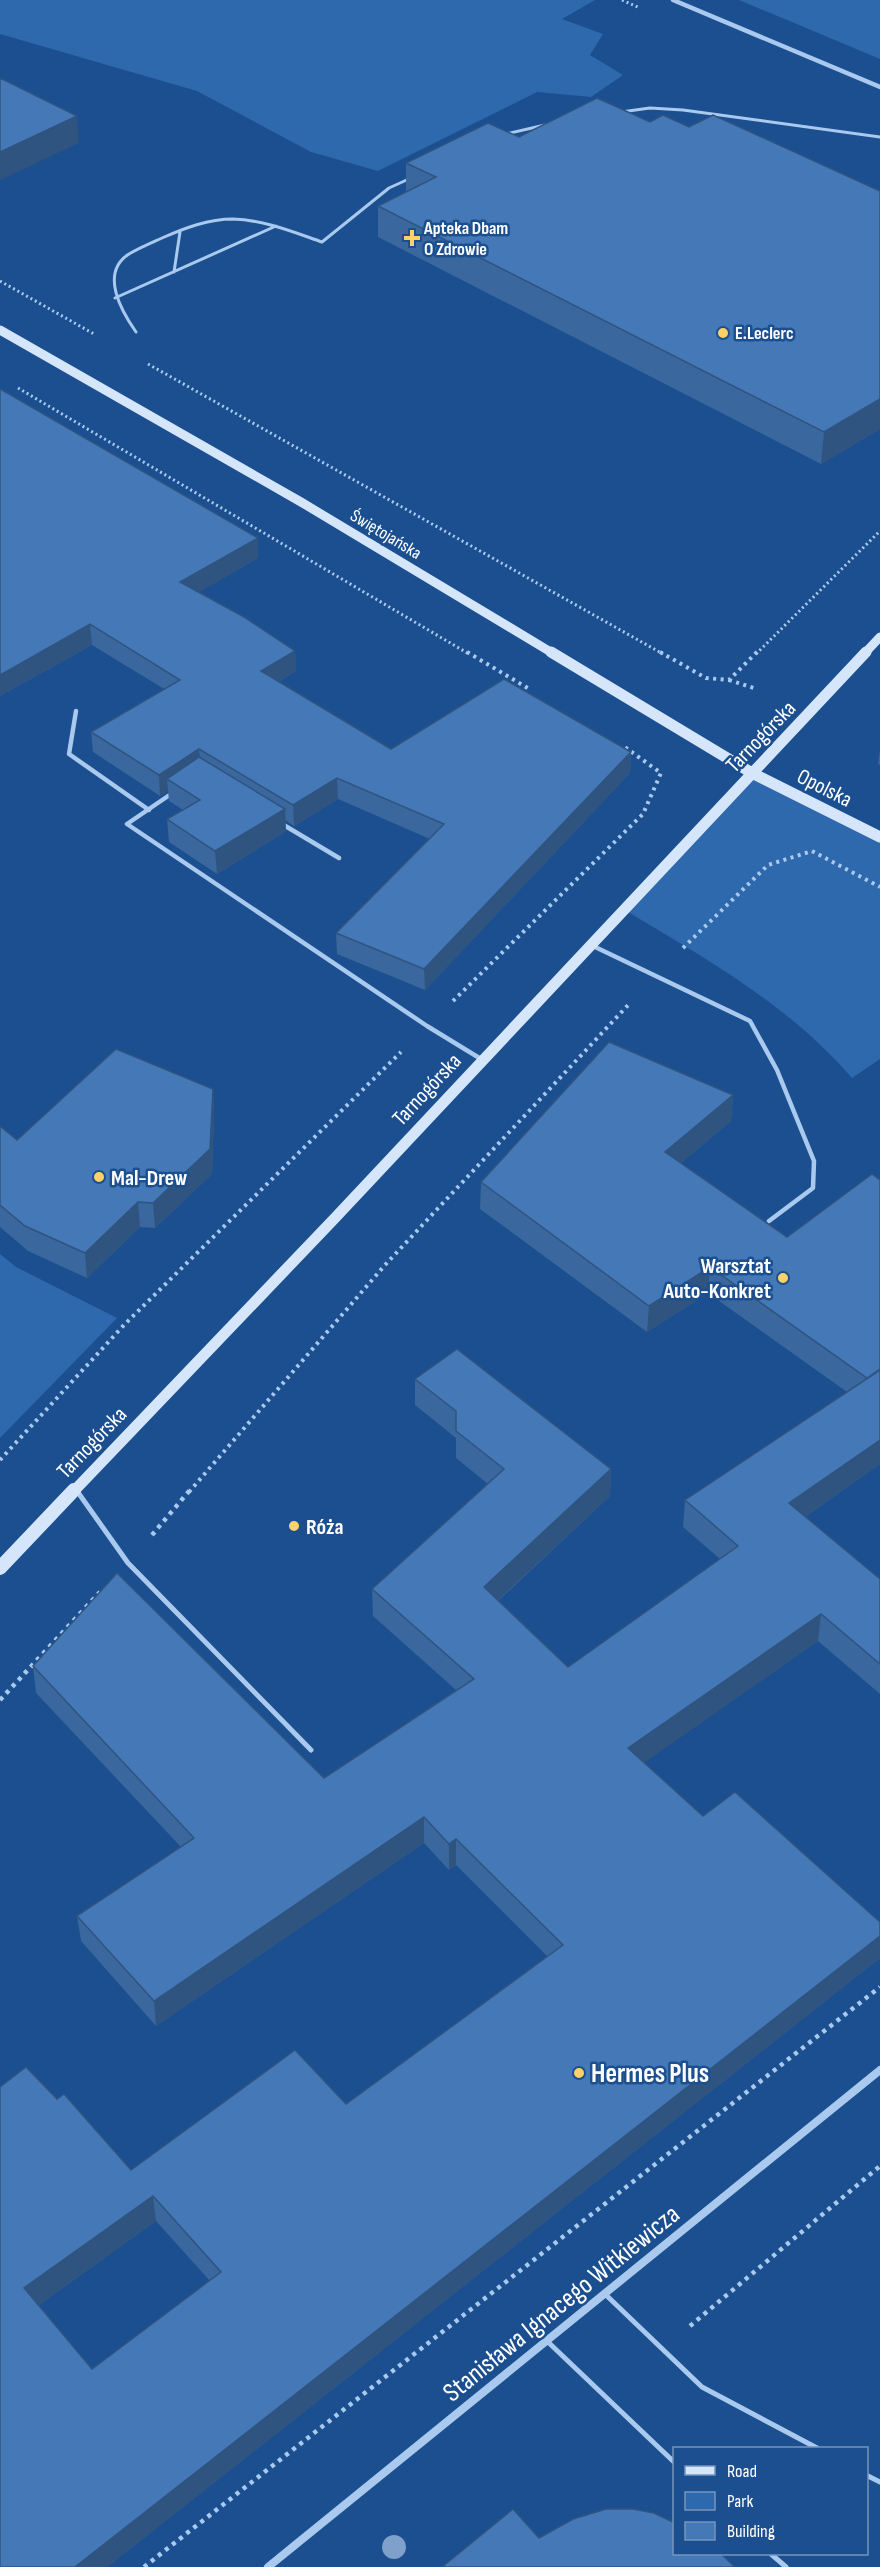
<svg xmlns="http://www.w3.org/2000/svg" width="880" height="2567" font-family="'Sofia Sans Condensed',sans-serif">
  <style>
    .green { fill: #2e69ad }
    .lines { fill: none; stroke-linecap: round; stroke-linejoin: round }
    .path-far2 { stroke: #a9c9ee; stroke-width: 3; stroke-dasharray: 2 3; stroke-linecap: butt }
    .path-far1 { stroke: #a9c9ee; stroke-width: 4; stroke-dasharray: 3 4.5; stroke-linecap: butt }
    .path { stroke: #a9c9ee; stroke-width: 4.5; stroke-dasharray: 4 5; stroke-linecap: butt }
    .lane-far2 { stroke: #a9c9ee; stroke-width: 3 }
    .lane-far1 { stroke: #a9c9ee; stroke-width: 4.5 }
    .lane { stroke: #a9c9ee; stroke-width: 5 }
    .street-far1 { stroke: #a9c9ee; stroke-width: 4.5 }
    .street { stroke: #a9c9ee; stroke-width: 8 }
    .secondary-far2 { stroke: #d6e6fa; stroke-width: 9 }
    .secondary-far1 { stroke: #d6e6fa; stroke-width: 11 }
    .secondary { stroke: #d6e6fa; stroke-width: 14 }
    .tree { fill: #7ea0ca }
    .wall { fill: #3a679d; fill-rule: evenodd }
    .shaded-wall { fill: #305480 }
    .building { fill: #4478b7; stroke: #305480; stroke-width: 1.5; fill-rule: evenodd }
    .poi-dot { fill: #ffd166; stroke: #1b4f8f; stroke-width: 2 }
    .labels { text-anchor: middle; stroke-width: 5; stroke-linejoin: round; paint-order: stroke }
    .far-poi-label { font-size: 18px; font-weight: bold; fill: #fff; stroke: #1b4f8f; text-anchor: start }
    .far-street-label { font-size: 18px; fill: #fff; stroke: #1b4f8f }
    .street-label { font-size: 22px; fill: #fff; stroke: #1b4f8f }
    .poi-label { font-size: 22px; font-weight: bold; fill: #fff; stroke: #1b4f8f; text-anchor: start }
    .near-poi-label { font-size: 27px; font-weight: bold; fill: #fff; stroke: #1b4f8f; text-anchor: start }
    .near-street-label { font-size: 27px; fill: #fff; stroke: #1b4f8f }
  </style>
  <rect width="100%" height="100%" fill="#1b4f8f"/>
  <!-- green -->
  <path class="green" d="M0 0H595L562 19 603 34 590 55 623 75 591 97 537 92 378 171 311 152 197 91 0 34Z
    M739 0H880V59Z
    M752 773 880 837V1059L852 1078C789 1005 705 958 623 909Z
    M0 1254 16 1267 117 1318 0 1438Z"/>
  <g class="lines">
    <!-- path-far2 -->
    <path class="path-far2" d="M622 0 640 8
      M0 281 94 334
      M148 364 663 654
      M18 388 469 654
      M756 654 880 531"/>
    <!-- path-far1 -->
    <path class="path-far1" d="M467 652 531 690
      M660 652 706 678 729 680 757 652
      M729 680 757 689
      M683 948 768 865 812 851 880 887
      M453 1001 643 814 661 773 622 745
      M0 1460 124 1325 401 1052
      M189 1492 385 1265 630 1003"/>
    <!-- path -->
    <path class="path" d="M152 1535 190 1490
      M0 1700 100 1592
      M690 2326 880 2166
      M144 2567 880 1987"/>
    <!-- lane-far2 -->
    <path class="lane-far2" d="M621 112 650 108 683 110 880 137
      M506 134 545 125
      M174 272 180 232
      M115 298 276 226
      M136 332C122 312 99 273 129 254 139 248 151 243 162 238 185 228 208 219 233 219 264 220 293 232 322 242L389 188 411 178"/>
    <!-- lane-far1 -->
    <path class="lane-far1" d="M76 711 69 754 149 810
      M171 794 127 824 427 1026 481 1059
      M282 824 339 858
      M593 946 750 1021 777 1070 814 1161 813 1188 769 1221"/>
    <!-- lane -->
    <path class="lane" d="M77 1491 128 1563 311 1750
      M606 2295 702 2387 817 2448
      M548 2342 674 2462
      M866 2475 880 2482
      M771 2554 786 2567"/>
    <!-- street-far1 -->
    <path class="street-far1" d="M673 0 880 87"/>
    <!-- street -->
    <path class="street" d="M268 2567 880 2070"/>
    <!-- secondary-far2 -->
    <path class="secondary-far2" d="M0 330 301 502 554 654
      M864 654 880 637"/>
    <!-- secondary-far1 -->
    <path class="secondary-far1" d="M551 652 752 773 880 837
      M73 1492 334 1219 866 652"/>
    <!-- secondary -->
    <path class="secondary" d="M0 1568 74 1490"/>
  </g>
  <!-- trees -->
  <circle class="tree" cx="394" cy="2547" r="12"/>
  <!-- wall -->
  <path class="wall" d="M650 122 689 127 880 191V429L821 464 378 237V206L406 192V163L519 137Z
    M0 389 258 538V558L199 592 295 651 296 671 278 682 391 749 631 752 630 773 425 990 337 954 336 933 430 839 338 799 294 826 285 820 286 831 217 874 169 842 167 819 183 810 169 801 168 791 160 796 93 752 91 732 164 689 92 645 0 696Z
    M880 750V765L878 764Z
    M213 1089 214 1114 212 1174 155 1228 140 1227 87 1278 28 1251 0 1227V1126L17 1140Z
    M733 1095 731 1121 681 1163 787 1237 880 1180V1464L805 1517 880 1579V1694L818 1641 644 1762 703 1816 880 1922V1958L107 2567H0V2087L131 2170 346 2104 547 1956 456 1865 449 1870 424 1843 156 2026 81 1941 77 1916 181 1847 36 1693 33 1666 324 1778 456 1690 373 1616 372 1589 488 1484 456 1458V1438L415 1405V1379L611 1469 610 1496 498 1601 568 1667 720 1559 683 1527 685 1500 847 1392 708 1293 647 1332 480 1209 481 1182ZM156 2221 210 2281 92 2369 39 2305Z"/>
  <!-- shaded-wall -->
  <path class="shaded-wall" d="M77 116 79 143 0 180V152Z
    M880 399V429L821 464 824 432Z
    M258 538V558L181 603 180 582Z
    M90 624 92 645 0 696V675Z
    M295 651 296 671 261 692V671Z
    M199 749 201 770 167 779 168 791 160 796 159 775Z
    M631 752 630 773 425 990 424 969Z
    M337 778 338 799 294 826 293 805Z
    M285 809 286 831 217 874 215 851Z
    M213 1089 214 1114 212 1174 155 1228 153 1203Z
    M733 1095 731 1121 663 1178 665 1152Z
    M138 1202 140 1227 87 1278 85 1253Z
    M710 1267 708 1293 647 1332 649 1306Z
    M880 1440V1464L786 1530 789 1503Z
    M611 1469 610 1496 483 1614 484 1587Z
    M821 1614 818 1641 627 1775 628 1748Z
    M424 1817V1843L156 2026 154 2001Z
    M456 1839V1865L449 1870V1844Z
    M880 1936V1958L107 2567H75Z
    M153 2196 156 2221 29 2312 24 2288Z"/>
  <!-- building -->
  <path class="building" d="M0 78 77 116 0 152Z
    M597 98 650 122 663 115 689 127 713 115 880 191V399L824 432 378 206 436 177 406 163 488 123 519 137Z
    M0 389 258 538 180 582 244 617 295 651 261 671 391 749 504 679 631 752 424 969 336 933 444 824 337 778 293 805 199 749 159 775 91 732 180 680 90 624 0 675Z
    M199 757 285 809 215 851 167 819 200 800 167 779Z
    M609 1042 733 1095 665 1152 787 1237 872 1174 880 1180V1369L867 1378 710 1267 649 1306 481 1182Z
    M116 1049 213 1089 210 1149 153 1203 138 1202 85 1253 25 1226 0 1205V1126L17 1140Z
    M457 1349 611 1469 484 1587 568 1667 738 1546 685 1500 880 1370V1440L789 1503 880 1579V1664L821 1614 628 1748 703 1816 735 1792 880 1922V1936L75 2567H0V2087L26 2067 57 2099 64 2094 131 2170 295 2050 346 2104 563 1945 456 1839 449 1844 424 1817 154 2001 77 1916 194 1838 33 1666 117 1573 324 1778 474 1679 372 1589 504 1469 456 1431V1411L415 1379ZM153 2196 221 2272 92 2369 24 2288Z
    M513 2509 539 2538 573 2519 606 2509H633L654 2513 675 2523V2553H720L735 2567H442Z"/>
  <!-- markers -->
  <g class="poi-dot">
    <path d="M409 229h6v6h6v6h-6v6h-6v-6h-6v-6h6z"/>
    <circle cx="723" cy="333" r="6"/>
    <circle cx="99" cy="1177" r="6"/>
    <circle cx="783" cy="1278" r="6"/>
    <circle cx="294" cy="1526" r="6"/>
    <circle cx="579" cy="2073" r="6"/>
  </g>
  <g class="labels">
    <!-- far-poi labels -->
    <g class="far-poi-label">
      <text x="424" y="234">Apteka Dbam<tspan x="424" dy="21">O Zdrowie</tspan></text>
      <text x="735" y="339">E.Leclerc</text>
    </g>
    <!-- far-street labels -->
    <g class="far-street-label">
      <text transform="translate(386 534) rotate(31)" y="6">Świętojańska</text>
    </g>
    <!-- street labels -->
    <g class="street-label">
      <text transform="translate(760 736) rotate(-46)" y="8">Tarnogórska</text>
      <text transform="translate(825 787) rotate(27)" y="8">Opolska</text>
      <text transform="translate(426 1089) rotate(-47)" y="8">Tarnogórska</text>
      <text transform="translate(91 1442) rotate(-46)" y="8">Tarnogórska</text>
    </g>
    <!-- poi labels -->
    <g class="poi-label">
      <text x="111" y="1185">Mal-Drew</text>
      <text x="771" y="1273" text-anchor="end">Warsztat<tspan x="771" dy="25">Auto-Konkret</tspan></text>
      <text x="306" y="1534">Róża</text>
    </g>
    <!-- near-poi labels -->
    <g class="near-poi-label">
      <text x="591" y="2082">Hermes Plus</text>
    </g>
    <!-- near-street labels -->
    <g class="near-street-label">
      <text transform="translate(561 2303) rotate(-39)" y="9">Stanisława Ignacego Witkiewicza</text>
    </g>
  </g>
  <!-- legend -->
  <rect x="673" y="2447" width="195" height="108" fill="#1b4f8f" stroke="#7695bc" stroke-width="1.5"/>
  <rect x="685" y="2466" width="30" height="9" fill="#d6e6fa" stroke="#7695bc" stroke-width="1.5"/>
  <text x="727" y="2477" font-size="18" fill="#ffffff">Road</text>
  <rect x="685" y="2492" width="30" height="18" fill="#2e69ad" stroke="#7695bc" stroke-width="1.5"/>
  <text x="727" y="2507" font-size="18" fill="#ffffff">Park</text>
  <rect x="685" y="2522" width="30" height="18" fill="#4478b7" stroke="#7695bc" stroke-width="1.5"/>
  <text x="727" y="2537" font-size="18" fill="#ffffff">Building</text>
</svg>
